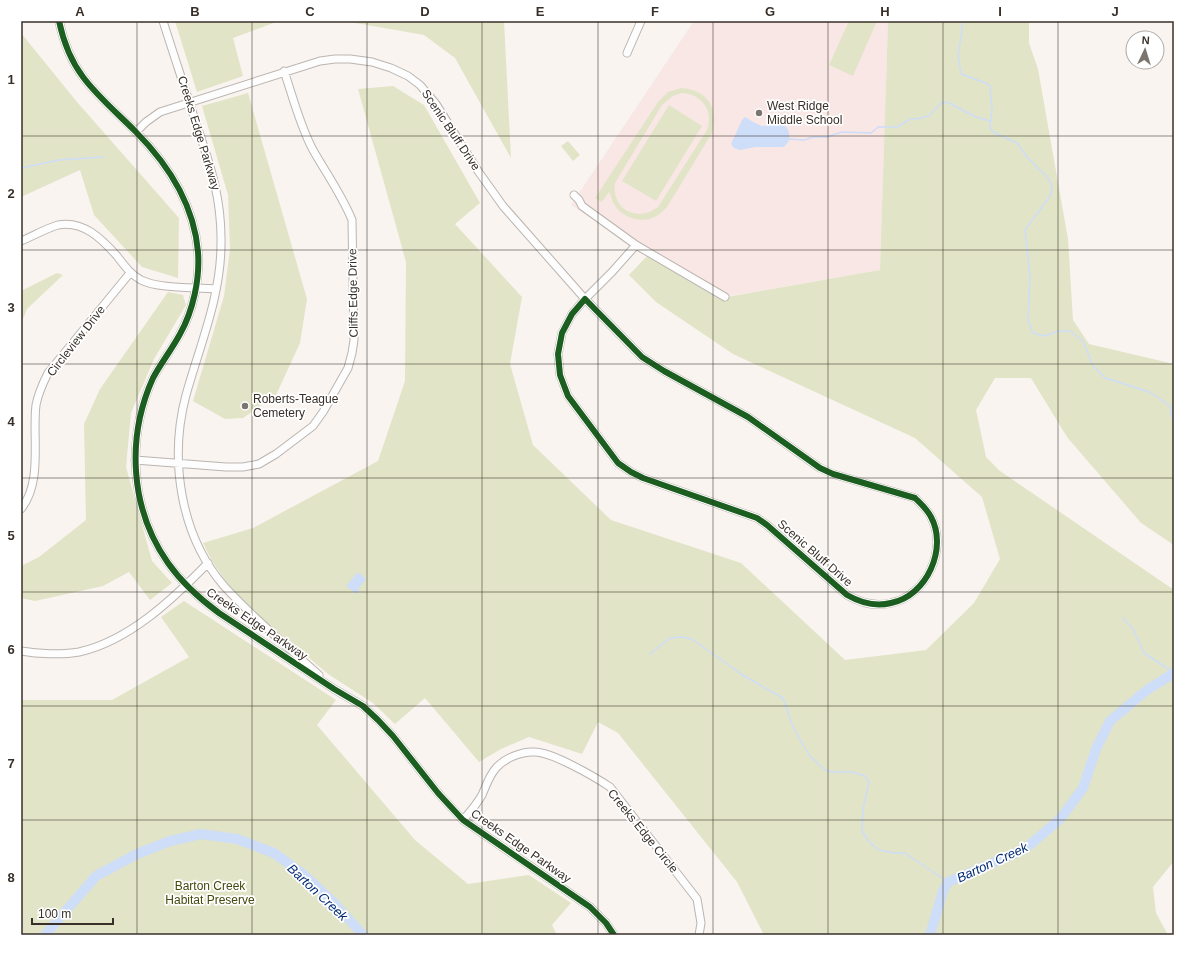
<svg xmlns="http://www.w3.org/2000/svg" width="1195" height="956" font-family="Arial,sans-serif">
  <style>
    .education { fill: #f8e7e4 }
    .green { fill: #e2e4c7; fill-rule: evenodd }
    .water { fill: #ceddf8 }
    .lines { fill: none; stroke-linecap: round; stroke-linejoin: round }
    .stream { stroke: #ceddf8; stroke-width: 1.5 }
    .river { stroke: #ceddf8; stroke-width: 10 }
    .minor-casing { stroke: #bbb5b0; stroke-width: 9 }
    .minor { stroke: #fefdfd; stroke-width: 7 }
    .cycleway-casing { stroke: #fff; stroke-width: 8 }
    .cycleway { stroke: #1b5e20; stroke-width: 6 }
    .grid { fill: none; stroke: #382f28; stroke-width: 1; stroke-opacity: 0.55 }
    .poi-dot { fill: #7c746e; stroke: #fff; stroke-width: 1.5 }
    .labels { text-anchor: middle; stroke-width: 3.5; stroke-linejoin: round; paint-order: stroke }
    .poi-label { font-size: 12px; fill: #382f28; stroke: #fff; text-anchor: start }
    .street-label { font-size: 12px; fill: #382f28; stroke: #fff }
    .park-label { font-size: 12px; fill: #44490d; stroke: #fff }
    .water-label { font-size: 13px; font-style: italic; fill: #002b74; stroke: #fff }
    .neatline { fill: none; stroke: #382f28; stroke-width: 1.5 }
    .grid-label { font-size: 13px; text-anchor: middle; font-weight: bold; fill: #382f28 }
  </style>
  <rect width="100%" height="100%" fill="#f9f4f0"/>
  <!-- education -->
  <path class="education" d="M694 21H888L880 270 725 297 637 248 571 205Z"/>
  <!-- green -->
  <path class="green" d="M175 21H279L233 38 243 76 197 92Z
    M344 21H504L511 158 455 58 424 35Z
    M849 21H877L853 76 829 65Z
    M888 21H1029V43L1038 69 1068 239 1073 320 1089 344 1174 364V545L1141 523 1067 437 1031 378H995L976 410 986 457 1000 471 1174 590V861L1153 887 1156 913 1168 935H764L737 882 618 733 598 722 582 754 529 737 501 749 479 762 425 698 395 724 373 703 328 674 294 645 293 647C266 622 236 598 216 567 211 560 207 551 203 543L253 528 378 461 405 381 406 262 358 89 393 86 424 105 480 203 455 224 522 297 510 364 533 445 611 520 741 563 845 660 926 650 974 603 1000 559 982 497 915 438 733 354 656 302 629 275 647 256 721 300 727 297 880 270Z
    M21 33 77 102 179 218 178 278 142 267 94 215 80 170 21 197Z
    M681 88C707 90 719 107 712 133L667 207C662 212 657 217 649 219 637 222 620 216 614 204 612 200 611 196 609 192L602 202 595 198 658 102 668 92ZM682 93C702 94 714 111 707 130L658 207C637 223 611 209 615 183L662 105 673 96Z
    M248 93 307 299 300 343 276 395 243 418 225 419 193 401 224 296 230 249 228 195 202 106Z
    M669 105 702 126 656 201 622 181Z
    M568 141 580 155 573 161 561 146Z
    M57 273 63 275 27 309 21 324V291Z
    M168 292 183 295 186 305 154 359 131 413 126 467 152 561 172 583 150 600 129 572 103 586 35 601 21 598V566L39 557 86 520 84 424 100 389Z
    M184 601 336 700 317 725 415 840 468 884 529 875 571 903 552 925 557 935H21V700H112L189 657 161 617Z"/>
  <!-- water -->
  <path class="water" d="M745 117C750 120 757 125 763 126 768 126 773 123 779 123 791 125 793 142 783 147H755L740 150 734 148 731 144 742 120Z
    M358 572 366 579 358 589 359 591 356 594 346 586Z"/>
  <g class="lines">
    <!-- stream -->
    <path class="stream" d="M962 21V31L958 55 961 74 986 83 990 86 992 109 990 127 993 132 1017 143 1027 157 1048 178 1052 187 1051 195 1025 230 1030 275 1028 320 1033 333 1044 336 1060 331H1070L1083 341 1093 366 1105 378 1150 392 1170 406 1174 426
      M788 139 804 140 813 137H827L842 132 871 133 878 127H897L911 119 922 118 930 115 941 103 947 102 976 117 990 121
      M21 168 59 160 103 157
      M1123 618 1133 629 1144 653 1170 670 1173 674
      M650 654 670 638 681 637 692 639 741 674 783 698 792 725 809 755 825 770 831 772H852L865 776 869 782 863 809 862 831 870 843 879 850 895 853H905L948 882"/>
    <!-- river -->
    <path class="river" d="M45 935 96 876 137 854 170 841 201 834 237 839 274 853 303 874 334 903 363 935
      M930 935 943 891 948 882 1025 849 1060 819 1083 788 1096 749 1110 721 1147 690 1174 673"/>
    <defs>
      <path id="minor" d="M59 21C63 40 71 61 83 77 98 97 117 113 135 131 168 164 194 204 198 252 200 279 193 311 180 334 172 349 161 363 153 378 126 438 130 509 168 563 182 583 200 599 219 613L334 689 363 706 378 720 393 736 438 793 463 820 590 907 606 923 614 935
        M163 21C173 53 184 85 194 117 209 162 222 196 221 244 221 296 200 345 186 395 169 459 180 535 224 586 252 617 288 647 319 675
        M627 53 641 21
        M136 132 146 122 160 112 320 61 335 59H350L372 62 391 68 408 76 420 85 436 104 478 171 503 206 585 299 612 272 636 245
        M574 195 579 200 582 206 636 245 725 297
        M21 241C31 237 47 228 58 225 83 220 102 239 117 256 124 265 130 274 141 280 159 289 195 287 216 289
        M585 299 642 357 664 371 748 417 820 468 833 474 915 498C921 504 927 509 931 517 948 548 927 596 891 603 875 607 861 603 847 595L767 525 757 518 643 478 631 472 618 463 568 396 560 375 558 354 562 333 572 314Z
        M135 460 226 467H243L259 464 276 454 313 426 323 412 348 368 352 353 354 340 352 220C342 195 326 173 313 150 300 126 293 97 284 71
        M21 509C43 482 32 437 36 405 38 394 43 383 48 373L130 273
        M21 651C38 654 62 655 79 652 129 641 173 599 208 563
        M463 820C470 812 477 804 482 795 486 786 489 776 496 768 505 758 522 751 535 752 552 752 595 777 610 787L697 899 701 923 699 935"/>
    </defs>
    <!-- minor casing -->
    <use href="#minor" class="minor-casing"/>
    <!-- minor -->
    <use href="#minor" class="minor"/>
    <defs>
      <path id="cycleway" d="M59 21C63 40 71 61 83 77 98 97 117 113 135 131 168 164 194 204 198 252 200 279 193 311 180 334 172 349 161 363 153 378 126 438 130 509 168 563 182 583 200 599 219 613L334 689 363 706 378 720 393 736 438 793 463 820 590 907 606 923 614 935
        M585 299 642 357 664 371 748 417 820 468 833 474 915 498C921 504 927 509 931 517 948 548 927 596 891 603 875 607 861 603 847 595L767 525 757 518 643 478 631 472 618 463 568 396 560 375 558 354 562 333 572 314Z"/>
    </defs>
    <!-- cycleway casing -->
    <use href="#cycleway" class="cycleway-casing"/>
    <!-- cycleway -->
    <use href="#cycleway" class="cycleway"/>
  </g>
  <!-- grid -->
  <path class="grid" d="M137 21V935M252 21V935M367 21V935M482 21V935M598 21V935M713 21V935M828 21V935M943 21V935M1058 21V935M21 136H1174M21 250H1174M21 364H1174M21 478H1174M21 592H1174M21 706H1174M21 820H1174"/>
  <!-- markers -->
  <g class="poi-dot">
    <circle cx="759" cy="113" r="4"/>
    <circle cx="245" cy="406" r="4"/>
  </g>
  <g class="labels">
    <!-- poi labels -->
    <g class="poi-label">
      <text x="767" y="110">West Ridge<tspan x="767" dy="14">Middle School</tspan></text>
      <text x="253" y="403">Roberts-Teague<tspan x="253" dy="14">Cemetery</tspan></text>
    </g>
    <!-- street labels -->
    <g class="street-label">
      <text transform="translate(451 130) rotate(56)" y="4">Scenic Bluff Drive</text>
      <text transform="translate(199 133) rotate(73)" y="4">Creeks Edge Parkway</text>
      <text transform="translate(353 293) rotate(-91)" y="4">Cliffs Edge Drive</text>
      <text transform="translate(76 341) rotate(-52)" y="4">Circleview Drive</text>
      <text transform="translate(815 553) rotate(41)" y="4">Scenic Bluff Drive</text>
      <text transform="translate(257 624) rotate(34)" y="4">Creeks Edge Parkway</text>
      <text transform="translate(643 831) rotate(51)" y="4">Creeks Edge Circle</text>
      <text transform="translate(521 846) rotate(35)" y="4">Creeks Edge Parkway</text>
    </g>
    <!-- park labels -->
    <g class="park-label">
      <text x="210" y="890">Barton Creek<tspan x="210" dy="14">Habitat Preserve</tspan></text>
    </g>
    <!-- water labels -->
    <g class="water-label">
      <text transform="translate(992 862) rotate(-25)" y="5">Barton Creek</text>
      <text transform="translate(318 892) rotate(43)" y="5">Barton Creek</text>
    </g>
  </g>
  <!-- border -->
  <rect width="1195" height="956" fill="none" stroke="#ffffff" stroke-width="44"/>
  <!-- north arrow -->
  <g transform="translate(1145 50) rotate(4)"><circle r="19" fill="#ffffff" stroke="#afaca9"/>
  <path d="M0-3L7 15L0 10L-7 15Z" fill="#7c746e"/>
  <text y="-6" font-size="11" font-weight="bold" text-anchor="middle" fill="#382f28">N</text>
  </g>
  <!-- scale -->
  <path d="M32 918v6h81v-6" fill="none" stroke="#382f28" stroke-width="2"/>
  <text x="38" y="918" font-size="12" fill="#382f28" stroke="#ffffff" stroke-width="3" paint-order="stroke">100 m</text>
  <rect x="22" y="22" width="1151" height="912" class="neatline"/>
  <g class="grid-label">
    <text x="80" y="16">A</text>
    <text x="195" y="16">B</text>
    <text x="310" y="16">C</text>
    <text x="425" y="16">D</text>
    <text x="540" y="16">E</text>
    <text x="655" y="16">F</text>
    <text x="770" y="16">G</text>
    <text x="885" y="16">H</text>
    <text x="1000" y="16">I</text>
    <text x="1115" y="16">J</text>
    <text x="11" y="84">1</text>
    <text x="11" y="198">2</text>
    <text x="11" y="312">3</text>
    <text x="11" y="426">4</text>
    <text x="11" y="540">5</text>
    <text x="11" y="654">6</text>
    <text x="11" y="768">7</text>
    <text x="11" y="882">8</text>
  </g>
</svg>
